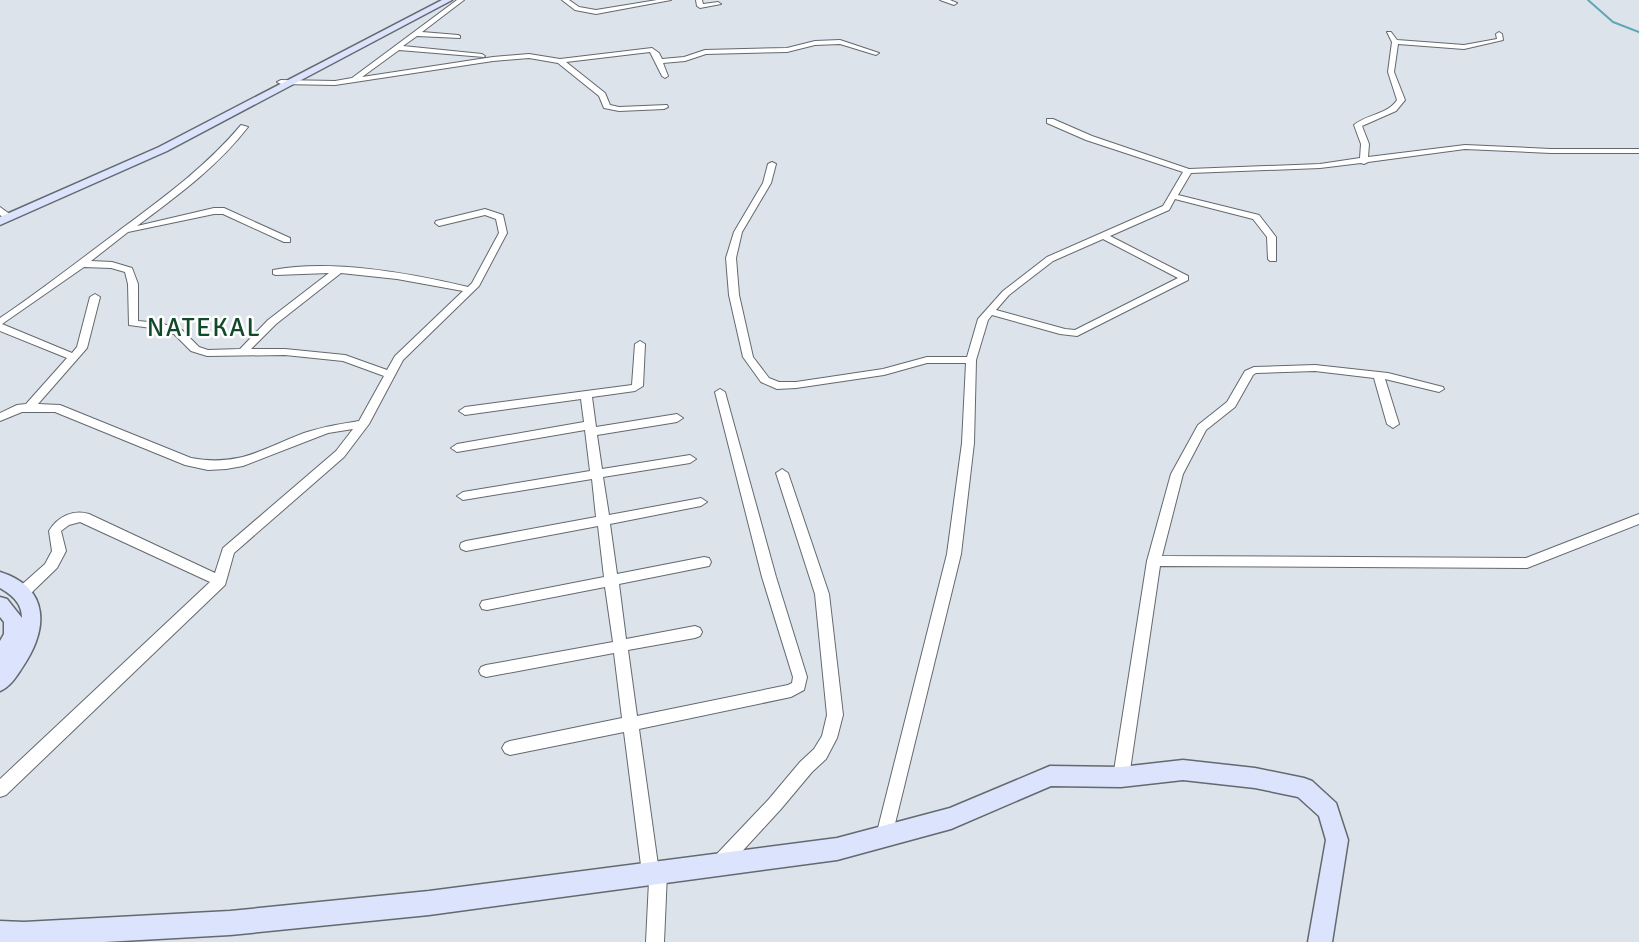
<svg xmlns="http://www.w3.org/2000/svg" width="1639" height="942" font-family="Signika,sans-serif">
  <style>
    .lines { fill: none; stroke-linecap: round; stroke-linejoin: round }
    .stream { stroke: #5da7b5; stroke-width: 2 }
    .minor-casing { stroke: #64696f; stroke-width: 2 }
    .secondary-casing { stroke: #64696f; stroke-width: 3 }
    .minor { fill: #fff; fill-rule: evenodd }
    .secondary { fill: #dbe4fc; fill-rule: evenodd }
    .labels { text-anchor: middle; stroke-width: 5; stroke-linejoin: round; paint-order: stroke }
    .quarter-label { font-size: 26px; letter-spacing: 1.5px; fill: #104a2a; stroke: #fff }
  </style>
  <rect width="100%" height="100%" fill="#dce3ea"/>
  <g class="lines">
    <!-- stream -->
    <path class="stream" d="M1588 0 1613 22 1639 32"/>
    <defs>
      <path id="minor" d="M457 0H464L422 32 458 35 460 36V38L417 36 403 46 482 54 485 56 484 57 399 50 362 77 493 57 529 54 560 59 652 48 659 53 662 59 684 57 705 50 787 48 815 41 840 40 879 53 876 55 840 44 815 45 787 52 706 54 685 61 663 63 668 76 665 78 662 76 650 52 566 62 605 93 610 105 619 107 667 105 668 107 664 109 619 111 604 108 599 96 558 63 529 58 493 61 335 85 281 84 277 82 281 80 335 81 352 78Z
        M562 0H569L579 7 596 10 657 0H671L596 14 575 10Z
        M696 0H702L703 4 718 2 721 4 700 8 697 6Z
        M940 0H950L957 3 954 5Z
        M1387 32H1391L1397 40 1464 45 1497 39 1496 34 1499 32 1502 34 1503 40 1464 49 1398 44 1394 72 1405 100 1396 111 1362 126 1369 144 1368 157 1465 145 1551 149H1639V153H1551L1465 149 1368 162 1364 164 1361 163 1320 168 1191 173 1178 195 1259 215 1276 237V261H1270L1268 259 1267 237 1253 219 1175 199 1169 210 1110 236 1188 276V280L1077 336 1060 334 992 315 988 320 976 360 974 443 961 554 892 836 890 842 884 844 878 842 876 836 947 554 962 443 966 363H927L884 375 796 388 777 389 761 382 743 357 729 295 726 258 734 232 763 183 768 164 772 162 776 164 771 183 742 232 736 258 739 295 753 357 769 378 779 382H796L883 369 927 357H967L978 319 1003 291 1047 257 1163 206 1183 172 1086 140 1047 123V119H1053L1092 136 1189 169 1320 164 1360 158 1361 144 1354 125C1367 114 1387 115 1397 100L1388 72 1392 42ZM1103 239 1178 278 1075 330 1065 329 996 310 1009 295 1053 261Z
        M241 125 248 127C217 167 177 196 137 226L214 208H224L290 238V242H284L223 214H214L128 232 91 261 112 262 132 268 138 284V321L160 323 182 330 199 347 208 350 240 349 268 320 329 273 276 275 273 274V270C330 259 411 273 468 287L472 283 499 233 496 219 485 215 439 226 435 223 436 221 485 209 503 215 507 233 479 286 403 360 369 424 344 457 234 553 225 585 6 795 0 797V779L210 582 80 522 69 525 61 531 66 551 57 568 28 596 23 597 18 596 16 592 18 588 45 564 52 551 49 531C57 517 73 509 89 514L215 573 223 548 336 451 353 429 328 433 243 466 226 469 208 470 185 465 55 412H22L0 421V413L17 405 26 404 67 358 0 331V318C40 291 77 262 116 233 160 200 205 168 241 125ZM84 267 111 268 125 272 128 284 129 325 159 329 174 334 191 351 207 356 285 355 343 361 384 376 359 421C340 424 322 427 304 433 262 449 239 467 191 458L60 405 38 404 87 348 100 297 95 294 90 297 77 347 72 353 2 324ZM341 273 397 279 463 291 395 356 387 370 345 355 285 349H251L276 324Z
        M0 207 11 215V219H5L0 215Z
        M640 341 645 344 643 386 635 391 592 397 596 427 677 414 683 418 677 422 597 435 602 469 690 455 696 459 690 463 603 477 609 515 701 498 707 502 701 506 610 524 617 574 704 557 709 558 711 562 709 566 619 584 626 639 695 626 700 628 702 632 700 636 695 638 628 650 637 716 788 685 792 683 793 677 762 577 715 392 720 389 725 392 776 577 807 677 804 690 791 697 639 729 658 865 664 867 667 873 664 942H646L649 881 645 879 642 873 624 732 510 755 505 753 502 748 505 743 510 741 622 718 614 653 486 677 481 675 479 671 481 667 486 665 613 642 605 587 487 610 482 609 480 605 482 601 487 600 604 577 598 526 466 551 461 549 460 546 461 543 466 541 596 517 592 479 463 500 457 496 463 492 590 471 585 430 457 452 451 448 457 444 584 422 581 399 465 415 459 411 465 407 632 385 635 344Z
        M1315 365 1388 373 1443 387 1444 389 1439 392 1385 379 1399 424 1393 428 1387 424 1374 378 1315 371 1256 373 1253 375 1235 407 1206 430 1183 474 1162 556 1526 558 1639 514V524L1527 568 1160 566 1129 777 1127 782 1121 784 1115 782 1113 777 1147 561 1171 474 1198 425 1227 402 1245 371 1254 367Z
        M782 469 788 473 829 594 843 715 837 738 826 759 812 772 781 809 725 870 719 872 713 870 710 864 713 858 769 799 800 762 814 749 822 736 827 715 815 594 776 473Z"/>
      <path id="secondary" d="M442 0H452L167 151 0 225V217L159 147Z
        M0 572C51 588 48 630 22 668 16 677 10 687 0 691V641L4 634V622L0 617V597L7 599 22 618C22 603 12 595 0 588Z
        M1183 760 1255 768 1304 778 1312 781 1336 803 1348 840 1332 942H1308L1326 840 1319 816 1298 797 1255 788 1183 780 1121 787 1051 786 951 829 837 860 429 915 230 935 104 942H0V921L24 922 230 911 429 891 837 838 950 808 1050 766 1121 767Z"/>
    </defs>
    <!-- minor casing -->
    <use href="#minor" class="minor-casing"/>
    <!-- secondary casing -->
    <use href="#secondary" class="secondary-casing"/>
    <!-- minor -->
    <use href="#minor" class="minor"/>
    <!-- secondary -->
    <use href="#secondary" class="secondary"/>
  </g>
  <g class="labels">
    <!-- quarter labels -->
    <g class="quarter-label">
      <text x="204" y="336">NATEKAL</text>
    </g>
  </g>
</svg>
